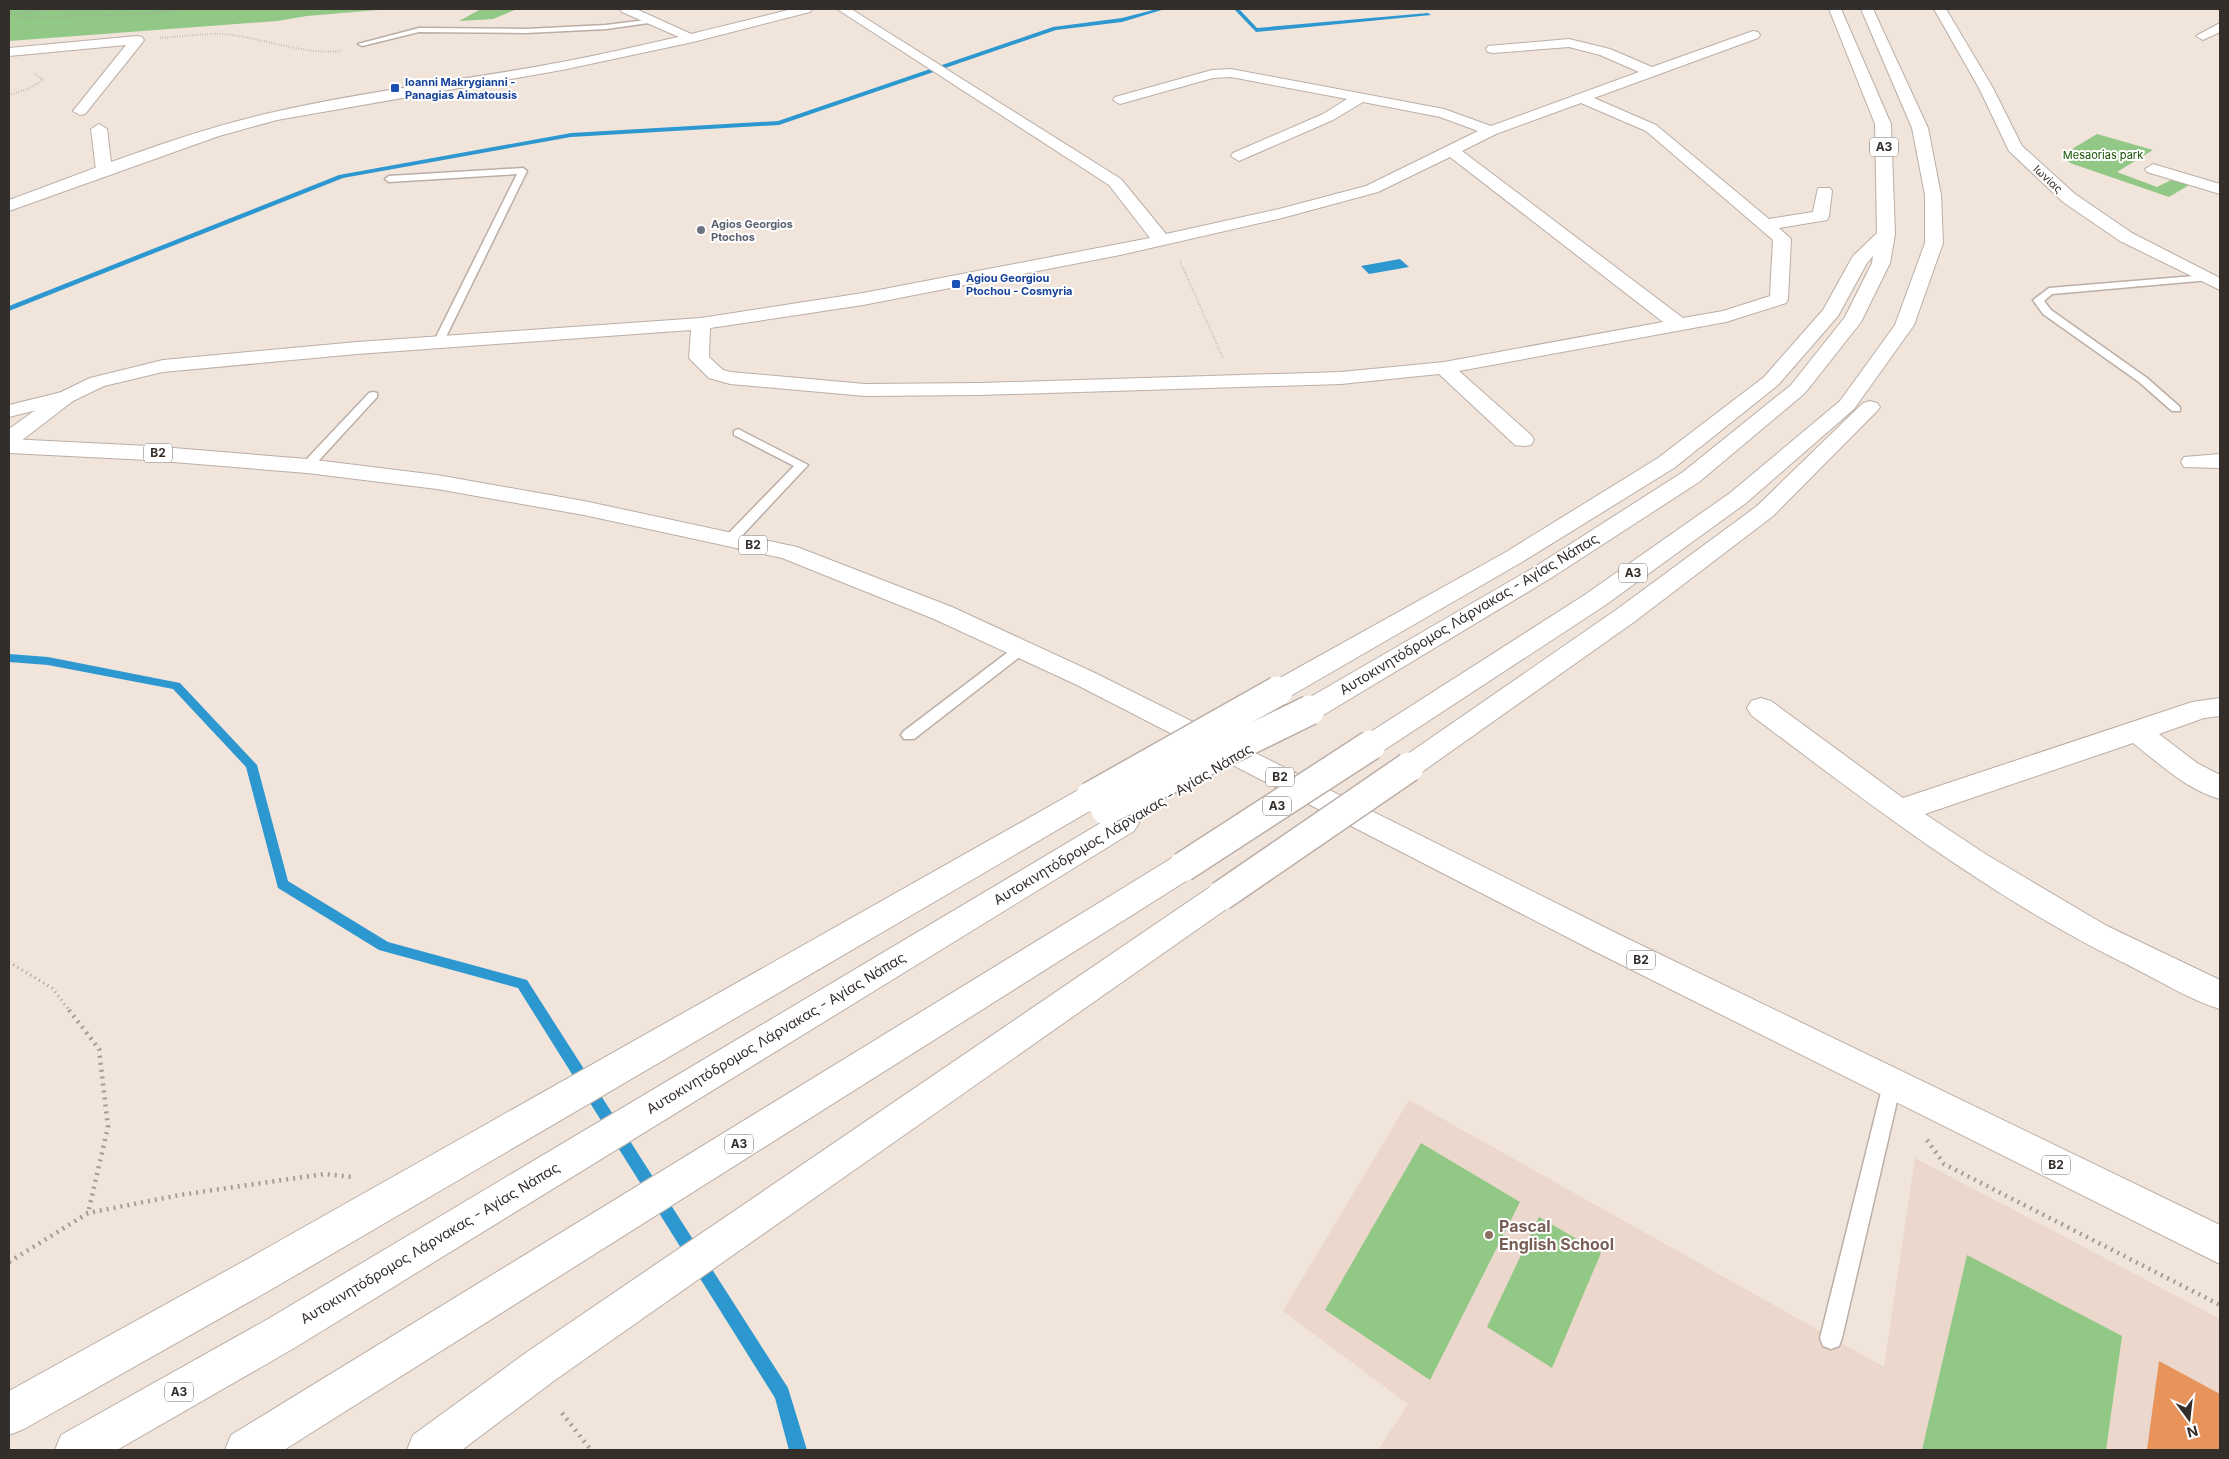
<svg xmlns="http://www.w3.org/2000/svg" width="2229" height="1459" font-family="Inter,sans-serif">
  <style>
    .built { fill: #ebd7cb }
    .green { fill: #91c886 }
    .water { fill: #2d98d0 }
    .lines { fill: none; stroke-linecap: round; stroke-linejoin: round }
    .stream { fill: #2d98d0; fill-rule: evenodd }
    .building { fill: #e7935a }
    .lane-casing { stroke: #bbaea6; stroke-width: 3 }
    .street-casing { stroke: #bbaea6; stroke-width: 2 }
    .secondary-casing { stroke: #bbaea6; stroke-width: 2 }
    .primary-casing { stroke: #bbaea6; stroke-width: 2 }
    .highway-casing { stroke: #bbaea6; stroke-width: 2 }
    .path-far2 { stroke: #a69c95; stroke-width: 2; stroke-dasharray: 0.5 2; stroke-linecap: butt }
    .path-far1 { stroke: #a69c95; stroke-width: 3; stroke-dasharray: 1 4; stroke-linecap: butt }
    .path { stroke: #a69c95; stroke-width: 4.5; stroke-dasharray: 2 5; stroke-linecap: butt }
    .lane { fill: #fff; fill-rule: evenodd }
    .street { fill: #fff; fill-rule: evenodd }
    .secondary { fill: #fff; fill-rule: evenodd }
    .primary { fill: #fff; fill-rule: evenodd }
    .highway { fill: #fff; fill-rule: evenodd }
    .highway-bridge-casing { stroke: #bbaea6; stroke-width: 32; stroke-linecap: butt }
    .highway-bridge { stroke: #fff; stroke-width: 29 }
    .transit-dot { fill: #1a4fb4; stroke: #fff; stroke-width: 2 }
    .worship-dot { fill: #6b7280; stroke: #fff; stroke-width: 2 }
    .education-dot { fill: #8d6e63; stroke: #fff; stroke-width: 2 }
    .labels { text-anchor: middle; stroke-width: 4; stroke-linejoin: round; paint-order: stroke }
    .far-transit-label { font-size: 11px; font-weight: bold; fill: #164399; stroke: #fff; text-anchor: start }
    .far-park-label { font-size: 11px; fill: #135201; stroke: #fff }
    .far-street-label { font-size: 11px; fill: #342e2b; stroke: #fff }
    .far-worship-label { font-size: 11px; font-weight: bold; fill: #5b616d; stroke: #fff; text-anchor: start }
    .shield { fill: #fff; stroke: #716d6b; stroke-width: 1 }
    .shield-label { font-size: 12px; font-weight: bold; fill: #342e2b }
    .street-label { font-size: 14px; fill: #342e2b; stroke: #fff }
    .near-education-label { font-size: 16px; font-weight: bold; fill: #785e54; stroke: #fff; text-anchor: start }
  </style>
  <rect width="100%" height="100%" fill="#f1e4db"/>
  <!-- built -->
  <path class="built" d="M1409 1100 1884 1367 1915 1158 2220 1319V1450H1378L1408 1404 1283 1311Z"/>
  <!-- green -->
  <path class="green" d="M9 9H389L307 16 277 21 9 41Z
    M481 9H517L493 19 459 21Z
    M2097 134 2153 150 2117 172 2157 187 2173 179 2189 185 2169 197 2070 163 2062 155Z
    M1421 1143 1520 1202 1430 1380 1325 1310Z
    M1539 1217 1601 1253 1552 1368 1487 1327Z
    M1967 1255 2122 1336 2106 1450H1922Z"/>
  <!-- water -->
  <path class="water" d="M1400 259 1409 267 1369 274 1361 266Z"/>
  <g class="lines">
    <!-- stream -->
    <path class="stream" d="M1157 9H1165L1122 22 1056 30 779 125 571 137 343 178 9 311V306L339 175 571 133 778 121 1053 27 1122 18Z
      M1234 9H1239L1257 28 1428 13 1431 15 1256 32Z
      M9 654 48 657 180 683 257 765 288 881 388 942 527 980 788 1388 807 1450H789L775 1398 518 988 379 950 278 888 246 767 173 689 48 665 9 662Z"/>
  </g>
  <!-- building -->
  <path class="building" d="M2159 1361 2220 1394V1450H2147Z"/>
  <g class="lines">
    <defs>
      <path id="lane" d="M654 19 656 22 606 29 526 33 419 32 362 46 358 44 419 28 526 29 606 25Z
        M523 168 527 171 443 343 442 345H434L433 343 517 174 389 182 385 179 389 176Z
        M2206 275 2211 278 2210 280 2052 294 2044 301 2051 310 2147 378 2180 407V411H2172L2139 382 2043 314 2033 300 2049 288Z
        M373 392 377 393V397L311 469H303L301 466 303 463 369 393Z
        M738 429 808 465 735 543 730 544 724 540 725 537 794 466 734 435V431Z
        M1021 644 1026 646 1028 649 1026 652 914 739H904L901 735 904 731 1016 646Z
        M1892 1075 1899 1078 1901 1084 1842 1338 1839 1346 1831 1349 1823 1346 1820 1338 1883 1084 1885 1078Z"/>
      <path id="street" d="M620 9H636L700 38 698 41H688L622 12Z
        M837 9H851L1121 179 1166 234 1279 209 1366 186 1478 131 1440 117 1363 102 1333 120 1239 161 1231 156 1233 153 1323 114 1347 99 1231 77 1213 78 1120 104 1113 100 1115 97 1212 70 1231 69 1444 109 1491 126 1639 72 1600 55 1569 47 1493 53 1488 52 1486 49 1488 46 1569 39 1610 49 1652 67 1753 31 1758 32 1760 35 1758 38 1594 98 1656 125 1769 219 1813 212 1818 188H1830L1832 191 1829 216 1827 220 1779 228 1791 239 1788 299 1786 303 1726 322 1459 371 1531 435 1534 440 1531 445 1523 446 1515 445 1439 374 1341 384 980 395 865 396 730 384 709 378 689 358 691 330 357 354 163 372 104 386 73 401 17 444 9 445V429L59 393 90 378 163 360 357 342 701 318 863 293 1150 238 1109 185ZM1581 103 1646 131 1773 240 1770 296 1723 311 1683 318 1462 151 1496 134ZM1450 157 1663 322 1444 362 1341 372 980 383 865 384 731 372 723 370 709 357 710 328 863 305 1120 255 1282 218 1378 192Z
        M2220 23V32L2203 40 2196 36Z
        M137 36 142 37 144 40 142 43 85 114 80 115 73 111 126 45 9 56V48Z
        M99 124 107 129 112 170 104 175 96 170 91 129Z
        M2153 164 2220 184V194L2147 172 2145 169Z
        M2220 454V468L2184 467 2181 462 2184 457Z
        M1761 698 1771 701 1903 798 2192 702 2220 698V716L2204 718 2159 734 2197 763 2220 775V799C2187 790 2160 764 2133 743L1925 814 1987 855 2107 926 2220 980V1009C2190 1000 2160 981 2132 967 1994 900 1873 807 1751 715L1747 708 1751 701Z"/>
      <path id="secondary" d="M792 9H812L810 12 693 42 562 70 277 120 219 136 9 211V200C96 168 184 132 274 112 369 90 467 80 562 62 640 47 716 28 792 9Z
        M1934 9H1946L1993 88 2022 146 2075 194 2132 233 2220 278V290L2120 241 2063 202 2009 151 1979 88Z"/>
      <path id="primary" d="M66 391 73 393 76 397 73 401 9 417V405Z
        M9 439 149 446 307 459 437 475 584 501 797 547 952 607 1095 673 1616 933 2220 1225V1264L1594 951 1077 685 934 619 782 558 584 515 437 489 307 473 149 460 9 453Z"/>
      <path id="highway" d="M1829 9H1841L1891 124 1895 234 1890 263 1861 322 1805 393 1699 482 1551 578 1320 717 1310 720 1300 717 1296 710 1300 703 1533 568 1683 472 1791 385 1845 317 1872 263 1873 256 1867 263 1838 316 1778 385 1674 468 1522 562 1287 698 1278 700 1269 698 1265 691 1269 684 1506 552 1658 458 1764 377 1823 310 1853 256 1877 233 1875 124Z
        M1861 9H1873L1928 128 1941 195 1943 243 1914 325 1854 409 1746 503 1604 606 1381 752 1371 755 1361 752 1357 745 1361 738 1586 594 1730 493 1840 401 1895 325 1925 243V195L1912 128Z
        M1870 401 1877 403 1880 407 1877 411 1773 516 1634 622 1419 774 1409 777 1399 774 1395 767 1399 760 1616 610 1757 506 1863 403Z
        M1090 786 1100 789 1104 797 1100 805 272 1289 24 1429 9 1435V1391L244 1261 1080 789Z
        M1124 812 1134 815 1139 823 1134 831 296 1347 117 1450H55L61 1435 268 1319 1114 815Z
        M1183 855 1194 858 1198 867 1194 876 284 1450H225L231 1435 1172 858Z
        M1221 883 1232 887 1236 896 1232 905 555 1380 462 1450H407L413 1435 527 1352 1210 887Z"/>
    </defs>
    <!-- lane casing -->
    <use href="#lane" class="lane-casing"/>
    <!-- street casing -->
    <use href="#street" class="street-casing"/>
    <!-- secondary casing -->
    <use href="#secondary" class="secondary-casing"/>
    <!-- primary casing -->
    <use href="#primary" class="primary-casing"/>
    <!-- highway casing -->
    <use href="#highway" class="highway-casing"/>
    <!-- path-far2 -->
    <path class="path-far2" d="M9 14 50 10 134 9
      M9 18 138 14 194 9
      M160 38C180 37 202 33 222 34 263 37 300 55 341 51
      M9 95 28 89 43 80 34 73
      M1180 261 1223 358"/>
    <!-- path-far1 -->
    <path class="path-far1" d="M9 962 52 988 70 1011"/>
    <!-- path -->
    <path class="path" d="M69 1010 99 1049 108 1127 88 1213
      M1927 1140 1944 1164 2220 1305
      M9 1262 88 1213 180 1195 324 1174 352 1177
      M562 1413 591 1450"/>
    <!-- lane -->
    <use href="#lane" class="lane"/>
    <!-- street -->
    <use href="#street" class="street"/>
    <!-- secondary -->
    <use href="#secondary" class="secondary"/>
    <!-- primary -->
    <use href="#primary" class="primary"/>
    <!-- highway -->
    <use href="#highway" class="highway"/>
    <defs>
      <path id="highway-bridge" d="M1090 797 1278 691
        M1106 810 1310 710
        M1183 867 1371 745
        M1221 896 1409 767"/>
    </defs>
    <!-- highway-bridge casing -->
    <use href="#highway-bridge" class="highway-bridge-casing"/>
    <!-- highway-bridge -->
    <use href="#highway-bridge" class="highway-bridge"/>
  </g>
  <!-- markers -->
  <g class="transit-dot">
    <rect x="390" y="83" width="10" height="10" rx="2.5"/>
    <rect x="951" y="279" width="10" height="10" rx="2.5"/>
  </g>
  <circle class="worship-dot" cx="701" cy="230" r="5"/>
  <circle class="education-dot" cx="1489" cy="1235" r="5"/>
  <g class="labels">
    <!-- far-transit labels -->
    <g class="far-transit-label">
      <text x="405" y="86">Ioanni Makrygianni -<tspan x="405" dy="13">Panagias Aimatousis</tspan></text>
      <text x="966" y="282">Agiou Georgiou<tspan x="966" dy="13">Ptochou - Cosmyria</tspan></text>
    </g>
    <!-- far-park labels -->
    <g class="far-park-label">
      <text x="2103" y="159">Mesaorias park</text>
    </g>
    <!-- far-street labels -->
    <g class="far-street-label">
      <text transform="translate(2048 179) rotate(43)" y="4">Ιωνίας</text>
    </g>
    <!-- far-worship labels -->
    <g class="far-worship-label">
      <text x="711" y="228">Agios Georgios<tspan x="711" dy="13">Ptochos</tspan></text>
    </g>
    <!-- shield labels -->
    <g class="shield">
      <rect x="1870" y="137.5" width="28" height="19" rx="4"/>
      <rect x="144" y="443.5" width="28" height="19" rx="4"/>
      <rect x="739" y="535.5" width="28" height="19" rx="4"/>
      <rect x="1619" y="563.5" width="28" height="19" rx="4"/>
      <rect x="1266" y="767.5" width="28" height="19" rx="4"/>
      <rect x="1263" y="796.5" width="28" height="19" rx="4"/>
      <rect x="1627" y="950.5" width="28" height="19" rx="4"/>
      <rect x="725" y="1134.5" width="28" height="19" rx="4"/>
      <rect x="2042" y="1155.5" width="28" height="19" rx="4"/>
      <rect x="165" y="1382.5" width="28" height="19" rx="4"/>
    </g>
    <g class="shield-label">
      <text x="1884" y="151">A3</text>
      <text x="158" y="457">B2</text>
      <text x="753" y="549">B2</text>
      <text x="1633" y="577">A3</text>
      <text x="1280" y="781">B2</text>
      <text x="1277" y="810">A3</text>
      <text x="1641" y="964">B2</text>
      <text x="739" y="1148">A3</text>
      <text x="2056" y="1169">B2</text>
      <text x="179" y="1396">A3</text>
    </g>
    <!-- street labels -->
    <g class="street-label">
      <text transform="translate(1469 614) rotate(-31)" y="5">Αυτοκινητόδρομος Λάρνακας - Αγίας Νάπας</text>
      <text transform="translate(1123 824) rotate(-31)" y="5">Αυτοκινητόδρομος Λάρνακας - Αγίας Νάπας</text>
      <text transform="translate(776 1033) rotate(-31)" y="5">Αυτοκινητόδρομος Λάρνακας - Αγίας Νάπας</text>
      <text transform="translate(430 1243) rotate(-31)" y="5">Αυτοκινητόδρομος Λάρνακας - Αγίας Νάπας</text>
    </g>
    <!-- near-education labels -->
    <g class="near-education-label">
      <text x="1499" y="1232">Pascal<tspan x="1499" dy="18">English School</tspan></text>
    </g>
  </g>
  <!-- border -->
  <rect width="2229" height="1459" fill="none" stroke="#342e2b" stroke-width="20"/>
  <!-- north arrow -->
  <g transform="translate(2189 1419) rotate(165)" stroke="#ffffff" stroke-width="4" paint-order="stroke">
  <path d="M0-4L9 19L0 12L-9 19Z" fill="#342e2b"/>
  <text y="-8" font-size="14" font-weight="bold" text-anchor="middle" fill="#342e2b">N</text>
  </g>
</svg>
